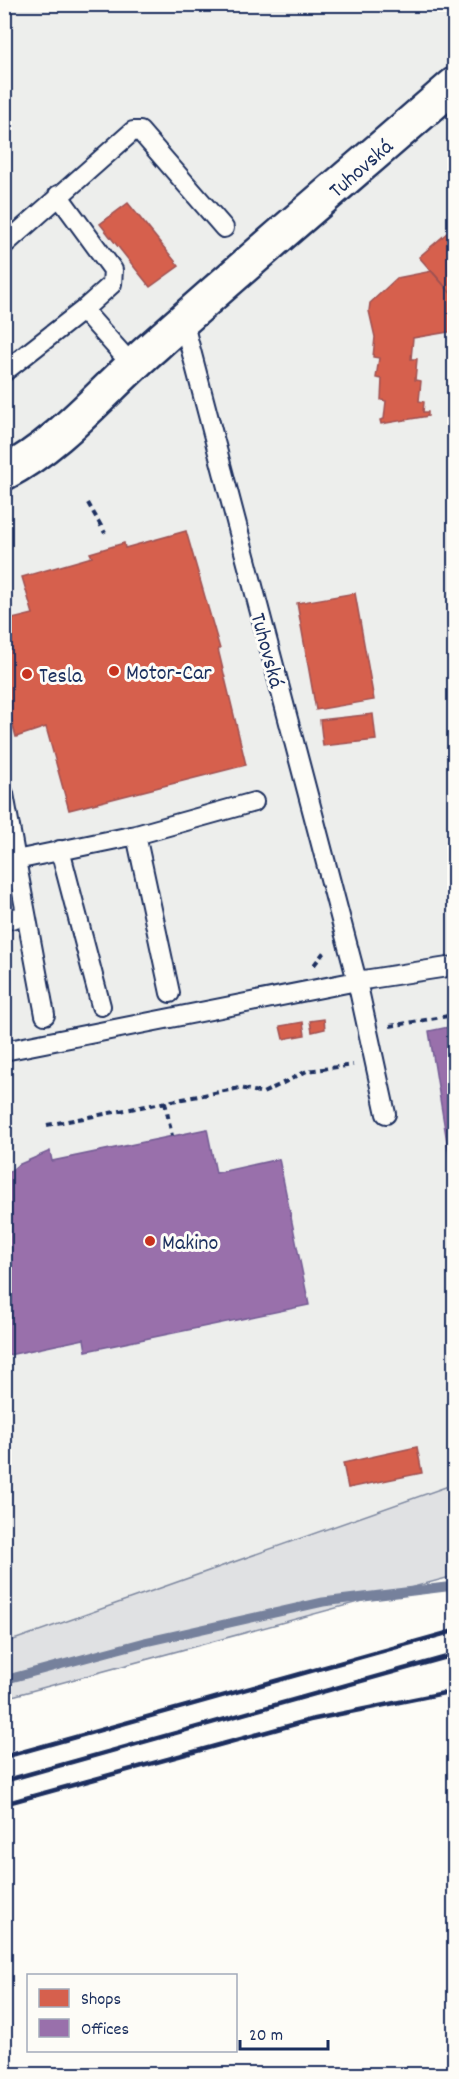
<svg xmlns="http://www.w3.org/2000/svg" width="459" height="2079" font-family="Dekko,sans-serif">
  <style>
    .built { fill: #edeeec }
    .green { fill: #e0e1e3; stroke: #7e88a0; stroke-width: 1.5 }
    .shops { fill: #d6604d; stroke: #9e5152; stroke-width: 1.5 }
    .offices { fill: #9970ab; stroke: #735c94; stroke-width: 1.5 }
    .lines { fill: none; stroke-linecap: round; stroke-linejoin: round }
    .stream { stroke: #76819c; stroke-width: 9 }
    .lane-casing { stroke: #1b2f5e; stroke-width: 22 }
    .street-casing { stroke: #1b2f5e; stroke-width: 38 }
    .path { stroke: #1b2f5e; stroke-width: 4; stroke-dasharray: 6 4.5; stroke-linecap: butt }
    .lane { stroke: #fdfcf7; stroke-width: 18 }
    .street { stroke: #fdfcf7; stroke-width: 33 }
    .rail { stroke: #1b2f5e; stroke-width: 4.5 }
    .poi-dot { fill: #c8321e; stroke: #fdfcf7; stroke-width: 2 }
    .labels { text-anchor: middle; stroke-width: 6; stroke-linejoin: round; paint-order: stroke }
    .street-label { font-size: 22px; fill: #1b2f5e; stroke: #fdfcf7 }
    .poi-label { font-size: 22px; fill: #1b2f5e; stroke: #fdfcf7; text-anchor: start }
  </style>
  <rect width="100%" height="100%" fill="#fdfcf7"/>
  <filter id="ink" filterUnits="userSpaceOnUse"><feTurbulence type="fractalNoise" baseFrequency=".0167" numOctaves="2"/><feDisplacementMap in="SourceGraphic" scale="12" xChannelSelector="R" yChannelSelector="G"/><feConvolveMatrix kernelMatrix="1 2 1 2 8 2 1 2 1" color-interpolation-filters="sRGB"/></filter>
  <g filter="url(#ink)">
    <!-- built -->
    <path class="built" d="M4 5H454V1484L5 1643Z"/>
    <!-- green -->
    <path class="green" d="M454 1484V1576L5 1698V1643Z"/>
    <!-- shops -->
    <path class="shops" d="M128 203 179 266 150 287 100 224Z
      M454 227V297L419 257Z
      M432 271 454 297V331L413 338 411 359H417L415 380 421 381 419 401 424 402 423 412H428V416L381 424 380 420 384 419 386 401 381 400 382 379 376 378 379 358 373 357 375 337 369 311 370 303 397 278Z
      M186 531 220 649H218L246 765 69 810 46 727 16 737 4 692V621L33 614 22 577 92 557 90 553 124 543 125 548Z
      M355 593 374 700 316 710 297 603Z
      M373 714 376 740 323 746 320 720Z
      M324 1019 325 1029 312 1032 310 1021Z
      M303 1022 305 1035 283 1039 280 1026Z
      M417 1447 422 1473 348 1488 343 1463Z"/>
    <!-- offices -->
    <path class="offices" d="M454 1026V1185L429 1031Z
      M207 1129 216 1173 279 1159 309 1305 86 1351 84 1339 4 1356V1176L18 1165 50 1151 52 1161Z"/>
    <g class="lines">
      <!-- stream -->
      <path class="stream" d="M4 1680 145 1642 323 1602 454 1586"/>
      <defs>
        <path id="lane" d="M4 245 133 131H140L224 228
          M83 310 132 365
          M4 372 83 310 112 284 113 270 58 195
          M4 794 16 860 136 835 254 802
          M136 835 170 993
          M60 850 101 1006
          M16 860 45 1015
          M4 921 26 915
          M4 1051 357 981 183 320
          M386 1114 357 981 454 966"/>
        <path id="street" d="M4 473C62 443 104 389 153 347 252 258 354 172 454 85"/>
      </defs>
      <!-- lane casing -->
      <use href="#lane" class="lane-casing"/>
      <!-- street casing -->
      <use href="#street" class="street-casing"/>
      <!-- path -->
      <path class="path" d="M88 503 105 533
        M314 965 324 952
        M390 1026 454 1015
        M165 1102 172 1136
        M47 1125 240 1088 263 1093 307 1071 353 1065"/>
      <!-- lane -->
      <use href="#lane" class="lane"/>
      <!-- street -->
      <use href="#street" class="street"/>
      <!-- rail -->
      <path class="rail" d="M4 1757 454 1631
        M4 1781 454 1655
        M4 1804 310 1720 454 1691"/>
    </g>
  </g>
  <!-- markers -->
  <g class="poi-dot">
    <circle cx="114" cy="671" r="6"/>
    <circle cx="27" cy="674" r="6"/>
    <circle cx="150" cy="1241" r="6"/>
  </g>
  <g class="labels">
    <!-- street labels -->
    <g class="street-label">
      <text transform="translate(360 167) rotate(-41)" y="8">Tuhovská</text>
      <text transform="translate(269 650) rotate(75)" y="8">Tuhovská</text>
    </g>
    <!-- poi labels -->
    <g class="poi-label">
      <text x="126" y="679">Motor-Car</text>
      <text x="39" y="682">Tesla</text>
      <text x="162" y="1249">Makino</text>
    </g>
  </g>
  <!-- margin -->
  <rect width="459" height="2079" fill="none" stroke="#fdfcf7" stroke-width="24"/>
  <rect x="12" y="12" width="435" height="2055" fill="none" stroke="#1b2f5e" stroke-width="2" filter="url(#ink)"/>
  <!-- legend -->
  <rect x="27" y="1974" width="210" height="78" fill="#fdfcf7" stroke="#a3aaba" stroke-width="1.5"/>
  <rect x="39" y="1989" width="30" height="18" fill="#d6604d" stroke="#a3aaba" stroke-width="1.5"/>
  <text x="81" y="2004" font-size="18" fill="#1b2f5e">Shops</text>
  <rect x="39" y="2019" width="30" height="18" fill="#9970ab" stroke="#a3aaba" stroke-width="1.5"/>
  <text x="81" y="2034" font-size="18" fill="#1b2f5e">Offices</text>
  <!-- scale -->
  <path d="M240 2040v9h88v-9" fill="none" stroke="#1b2f5e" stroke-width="3"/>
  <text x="249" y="2040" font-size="18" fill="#1b2f5e" stroke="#fdfcf7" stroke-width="4.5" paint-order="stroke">20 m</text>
</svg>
